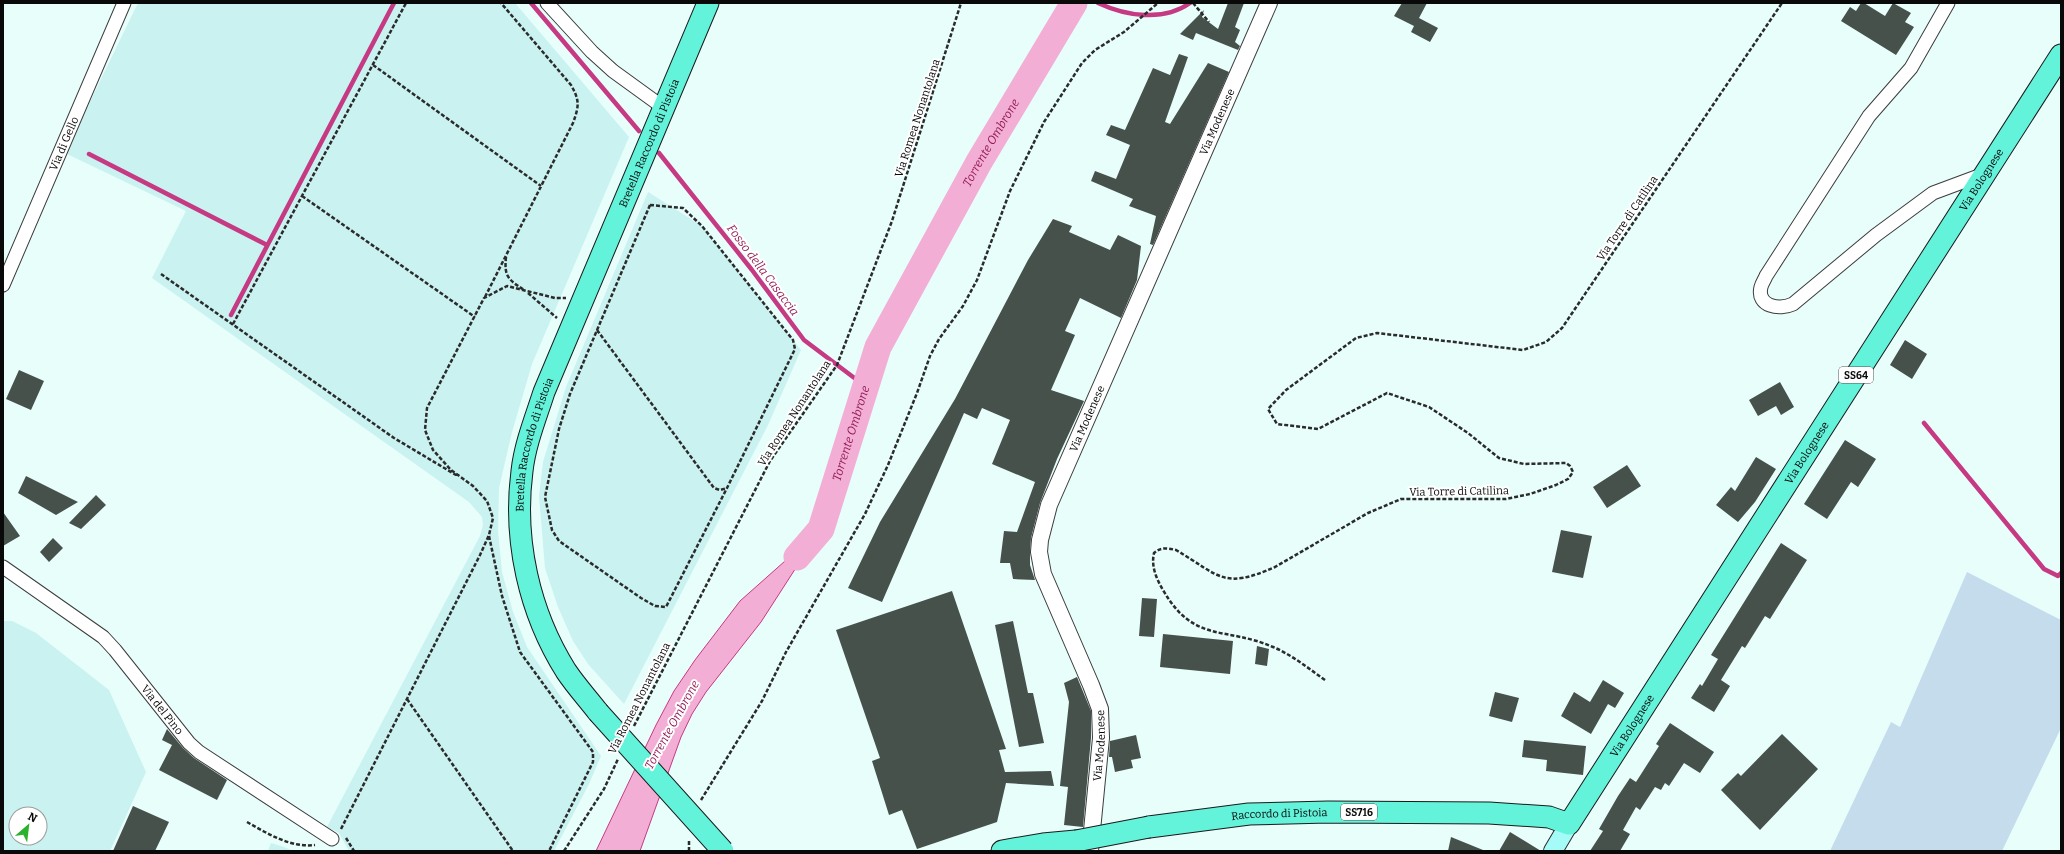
<svg xmlns="http://www.w3.org/2000/svg" width="2064" height="854" font-family="Bitter,serif">
  <style>
    .farmland { fill: #c9f2f1; fill-rule: evenodd }
    .pitch { fill: #c5dced }
    .water { fill: #f2aed4; stroke: #c63983 }
    .lines { fill: none; stroke-linecap: round; stroke-linejoin: round }
    .stream { stroke: #c63983; stroke-width: 4.5 }
    .river { stroke: #f2aed4; stroke-width: 27 }
    .building { fill: #47514c }
    .minor-casing { stroke: #3c3c3c; stroke-width: 15 }
    .tertiary-casing { stroke: #3c3c3c; stroke-width: 18 }
    .secondary-casing { stroke: #2b2b2b; stroke-width: 20 }
    .primary-casing { stroke: #1a1a1a; stroke-width: 23 }
    .path { stroke: #2b2b2b; stroke-width: 2.5; stroke-dasharray: 4 2; stroke-linecap: butt }
    .minor { stroke: #fff; stroke-width: 13 }
    .tertiary { stroke: #fff; stroke-width: 16 }
    .secondary { stroke: #a5fbf8; stroke-width: 18 }
    .primary { stroke: #63f2da; stroke-width: 21 }
    .primary-bridge-casing { stroke: #1a1a1a; stroke-width: 23; stroke-linecap: butt }
    .primary-bridge { stroke: #63f2da; stroke-width: 21 }
    .labels { text-anchor: middle; stroke-width: 4; stroke-linejoin: round; paint-order: stroke }
    .shield { fill: #fff; stroke: #535353; stroke-width: 1 }
    .shield-label { font-size: 10px; font-weight: bold; fill: #090909 }
    .street-label { font-size: 11px; fill: #090909; stroke: #fff }
    .water-label { font-size: 12px; font-style: italic; fill: #931b56; stroke: #fff }
  </style>
  <rect width="100%" height="100%" fill="#e7fefb"/>
  <!-- farmland -->
  <path class="farmland" d="M138 3H515L629 137 532 364 512 432 499 488 498 531 502 572 513 612 527 647 601 756 589 784 554 851H349L339 833 327 827 480 536 483 525 482 517 469 502 152 278 186 211 65 153Z
    M648 192 702 226 801 350 768 425 624 704 588 664 573 641 558 607 545 568 539 496 543 462 566 387Z
    M4 621H12L36 633 109 690 146 772 110 851H3ZM16 814H40V838H16Z
    M271 843 284 847 293 851H268Z"/>
  <!-- pitch -->
  <path class="pitch" d="M1967 572 2061 620V728L2002 851H1830L1891 722 1900 727Z"/>
  <!-- water -->
  <path class="water" d="M821 529 761 622 706 692 692 714 681 737 640 851H596L656 725 674 691 695 660 740 601Z"/>
  <g class="lines">
    <!-- stream -->
    <path class="stream" d="M531 3 639 131
      M1098 3C1126 16 1163 22 1190 3
      M659 153 752 270 804 340 865 386
      M89 154 267 245
      M231 315 394 3
      M1924 423 2044 569 2058 576 2061 573"/>
    <!-- river -->
    <path class="river" id="s1" d="M797 557 821 529 878 347 979 162 1074 3"/>
  </g>
  <!-- building -->
  <path class="building" d="M1228 3H1244L1235 27 1240 30 1235 42 1240 46 1238 50 1196 33 1193 40 1180 34 1204 10 1202 17 1218 29Z
    M1402 3H1427L1419 18 1438 28 1430 42 1411 32 1414 26 1394 16Z
    M1861 3H1864L1885 16 1893 3 1911 13 1905 22 1914 27 1896 55 1841 21 1850 7 1856 11Z
    M1179 54 1188 57 1165 122 1170 124 1208 63 1229 72 1153 245 1150 244 1156 216 1129 206 1133 199 1091 181 1095 171 1116 179 1130 145 1106 135 1111 125 1125 130 1153 68 1170 75Z
    M1053 219 1072 226 1069 232 1110 250 1118 235 1141 246 1137 280 1121 318 1080 298 1065 331 1075 335 1051 390 1084 401 1057 459 1040 503 1031 538 1030 551V565L1035 580 1013 579 1010 563H1000L1004 531 1017 532 1035 482 992 464 1010 420 982 408 977 419 964 413 882 602 848 588 880 522 955 399 1028 260Z
    M1905 340 1927 354 1912 379 1890 365Z
    M19 370 44 381 31 410 6 399Z
    M1780 382 1794 407 1781 415 1776 406 1758 416 1749 400Z
    M1845 440 1876 459 1858 487 1851 482 1827 519 1804 504Z
    M1756 457 1776 469 1755 502 1738 522 1716 505 1731 487 1735 491Z
    M1627 465 1641 486 1607 508 1593 487Z
    M26 476 78 502 56 515 18 493Z
    M96 495 106 505 81 529 69 523Z
    M3 512 20 536 3 546Z
    M1561 530 1592 536 1583 578 1552 572Z
    M53 538 63 548 49 562 40 552Z
    M1781 543 1807 560 1770 619 1765 616 1745 648 1742 646 1721 680 1730 686 1714 712 1691 698 1700 684 1702 686 1718 659 1711 655Z
    M952 591 1006 749 999 750 1005 772 1051 771 1054 786 1006 783 997 822 917 849 902 810 889 815 872 761 880 758 836 630Z
    M1142 598 1157 599 1154 637 1139 636Z
    M1013 621 1028 693H1033L1044 743 1019 747 995 625Z
    M1163 634 1233 641 1230 674 1160 667Z
    M1257 646 1269 649 1267 666 1255 664Z
    M1077 677 1091 711V738L1083 827 1064 825 1068 787 1060 786 1069 702 1064 683Z
    M1603 680 1624 693 1615 708 1608 704 1591 734 1561 716 1574 692 1590 702Z
    M1495 692 1519 698 1512 722 1489 716Z
    M1670 723 1714 752 1700 773 1684 763 1669 786 1665 783 1661 790 1655 787 1640 810 1636 807 1623 830 1630 834 1620 851H1590L1603 831 1599 829 1618 796 1630 778 1636 782 1659 746 1656 744Z
    M167 729 183 748 194 758 227 780 217 800 159 770 172 745 162 740Z
    M1782 734 1818 769 1760 830 1721 790 1738 773 1741 776Z
    M1136 735 1141 758 1131 760 1133 768 1115 772 1112 757H1109L1110 741Z
    M1524 740 1586 746 1583 775 1546 771 1547 760 1522 757Z
    M133 806 169 822 155 851H113Z
    M1510 832 1541 851H1499Z
    M1451 837 1483 850V851H1448Z"/>
  <g class="lines">
    <defs>
      <g id="minor">
        <path d="M547 3 592 52 613 71 664 108"/>
        <path d="M1948 3 1911 68 1869 116 1766 276C1765 279 1762 283 1761 287 1756 307 1780 310 1793 304L1876 235 1933 193 1984 174"/>
        <path id="s2" d="M3 285 124 3"/>
        <path id="s3" d="M3 567 103 637 115 650 189 743 199 752 332 839"/>
      </g>
      <g id="tertiary">
        <path id="s4" d="M1090 851 1101 738 1100 709 1091 685 1043 574 1039 552 1040 540 1049 505 1269 3"/>
      </g>
      <path id="secondary" d="M1553 851 1569 824"/>
      <g id="primary">
        <path id="s5" d="M598 712C588 699 576 686 566 671 529 612 513 540 522 471 525 444 536 417 544 392L708 3"/>
        <path id="s6" d="M1149 827 1249 814 1328 812 1489 813 1549 817 1569 824 2061 55"/>
        <path d="M1002 851 1043 844 1076 841"/>
      </g>
    </defs>
    <!-- minor casing -->
    <use href="#minor" class="minor-casing"/>
    <!-- tertiary casing -->
    <use href="#tertiary" class="tertiary-casing"/>
    <!-- secondary casing -->
    <use href="#secondary" class="secondary-casing"/>
    <!-- primary casing -->
    <use href="#primary" class="primary-casing"/>
    <!-- path -->
    <path class="path" d="M1193 3 1209 22
      M373 65 541 186
      M302 196 475 317
      M650 205 683 208 702 226 793 340 795 349 727 488 666 607 655 606 641 598 559 541 552 530 545 497 559 429 570 394Z
      M506 257C504 277 508 279 524 290
      M161 274 394 438 456 475
      M528 293 557 318
      M485 297 573 123C579 106 580 101 571 85L501 3
      M233 324 406 3
      M597 330 714 488 720 490 727 488
      M489 536 502 596 520 652 593 752V762L549 851
      M1325 680C1308 668 1292 655 1273 647 1225 626 1194 644 1163 590 1156 578 1151 566 1154 553 1161 547 1167 548 1176 550 1220 576 1223 590 1275 567L1368 513 1401 499H1506L1530 494 1556 485 1568 479 1573 472 1570 466 1566 463 1524 464 1499 458 1468 433 1429 407 1387 393 1318 429 1277 424 1268 409 1286 390 1356 338 1377 333 1523 350 1546 342 1562 328 1782 3
      M407 699 513 851
      M634 726 770 461 837 365 892 221 961 3
      M701 800 762 701 786 652 865 514 888 465 917 393 930 356 939 339 963 306 977 280 1010 191 1044 122 1082 63 1095 50 1124 32 1158 3
      M247 822C268 834 291 848 315 845
      M341 829 480 555 489 535 493 518 487 501 473 486 451 470 433 450 425 430 427 408 484 298 507 286 555 298H566
      M346 838 354 851
      M689 841V851
      M564 851 604 789 618 759"/>
    <!-- minor -->
    <use href="#minor" class="minor"/>
    <!-- tertiary -->
    <use href="#tertiary" class="tertiary"/>
    <!-- secondary -->
    <use href="#secondary" class="secondary"/>
    <!-- primary -->
    <use href="#primary" class="primary"/>
    <defs>
      <path id="primary-bridge" d="M598 712 723 851
        M1076 841 1149 827"/>
    </defs>
    <!-- primary-bridge casing -->
    <use href="#primary-bridge" class="primary-bridge-casing"/>
    <!-- primary-bridge -->
    <use href="#primary-bridge" class="primary-bridge"/>
  </g>
  <g class="labels">
    <!-- shield labels -->
    <g class="shield">
      <rect x="1839" y="367" width="34" height="16" rx="3"/>
      <rect x="1341" y="804" width="36" height="16" rx="3"/>
    </g>
    <g class="shield-label">
      <text x="1856" y="379">SS64</text>
      <text x="1359" y="816">SS716</text>
    </g>
    <!-- street labels -->
    <g class="street-label">
      <text transform="translate(917 118) rotate(-72)" y="4">Via Romea Nonantolana</text>
      <text dy="4" stroke="none"><textPath href="#s4" startOffset="778">Via Modenese</textPath></text>
      <text dy="4" stroke="none"><textPath href="#s2" startOffset="154">Via di Gello</textPath></text>
      <text dy="4" stroke="none"><textPath href="#s5" startOffset="613">Bretella Raccordo di Pistoia</textPath></text>
      <text dy="4" stroke="none"><textPath href="#s6" startOffset="1187">Via Bolognese</textPath></text>
      <text transform="translate(1627 218) rotate(-56)" y="4">Via Torre di Catilina</text>
      <text transform="translate(794 413) rotate(-57)" y="4">Via Romea Nonantolana</text>
      <text dy="4" stroke="none"><textPath href="#s4" startOffset="454">Via Modenese</textPath></text>
      <text dy="4" stroke="none"><textPath href="#s5" startOffset="289">Bretella Raccordo di Pistoia</textPath></text>
      <text dy="4" stroke="none"><textPath href="#s6" startOffset="863">Via Bolognese</textPath></text>
      <text transform="translate(1459 491) rotate(-1)" y="4">Via Torre di Catilina</text>
      <text transform="translate(639 698) rotate(-63)" y="4">Via Romea Nonantolana</text>
      <text dy="4" stroke="none"><textPath href="#s3" startOffset="216">Via del Pino</textPath></text>
      <text dy="4" stroke="none"><textPath href="#s6" startOffset="539">Via Bolognese</textPath></text>
      <text dy="4" stroke="none"><textPath href="#s4" startOffset="106">Via Modenese</textPath></text>
      <text dy="4" stroke="none"><textPath href="#s6" startOffset="131">Raccordo di Pistoia</textPath></text>
    </g>
    <!-- water labels -->
    <g class="water-label">
      <text dy="4" stroke="none"><textPath href="#s1" startOffset="461">Torrente Ombrone</textPath></text>
      <text transform="translate(763 270) rotate(53)" y="4">Fosso della Casaccia</text>
      <text dy="4" stroke="none"><textPath href="#s1" startOffset="137">Torrente Ombrone</textPath></text>
      <text transform="translate(672 725) rotate(-61)" y="4">Torrente Ombrone</text>
    </g>
  </g>
  <!-- border -->
  <rect width="2064" height="854" fill="none" stroke="#090909" stroke-width="8"/>
  <!-- north arrow -->
  <g transform="translate(28 826) rotate(28)"><circle r="19" fill="#ffffff" stroke="#9d9d9d"/>
  <path d="M0-3L7 15L0 10L-7 15Z" fill="#2ab12d"/>
  <text y="-6" font-size="11" font-weight="bold" text-anchor="middle" fill="#090909">N</text>
  </g>
</svg>
